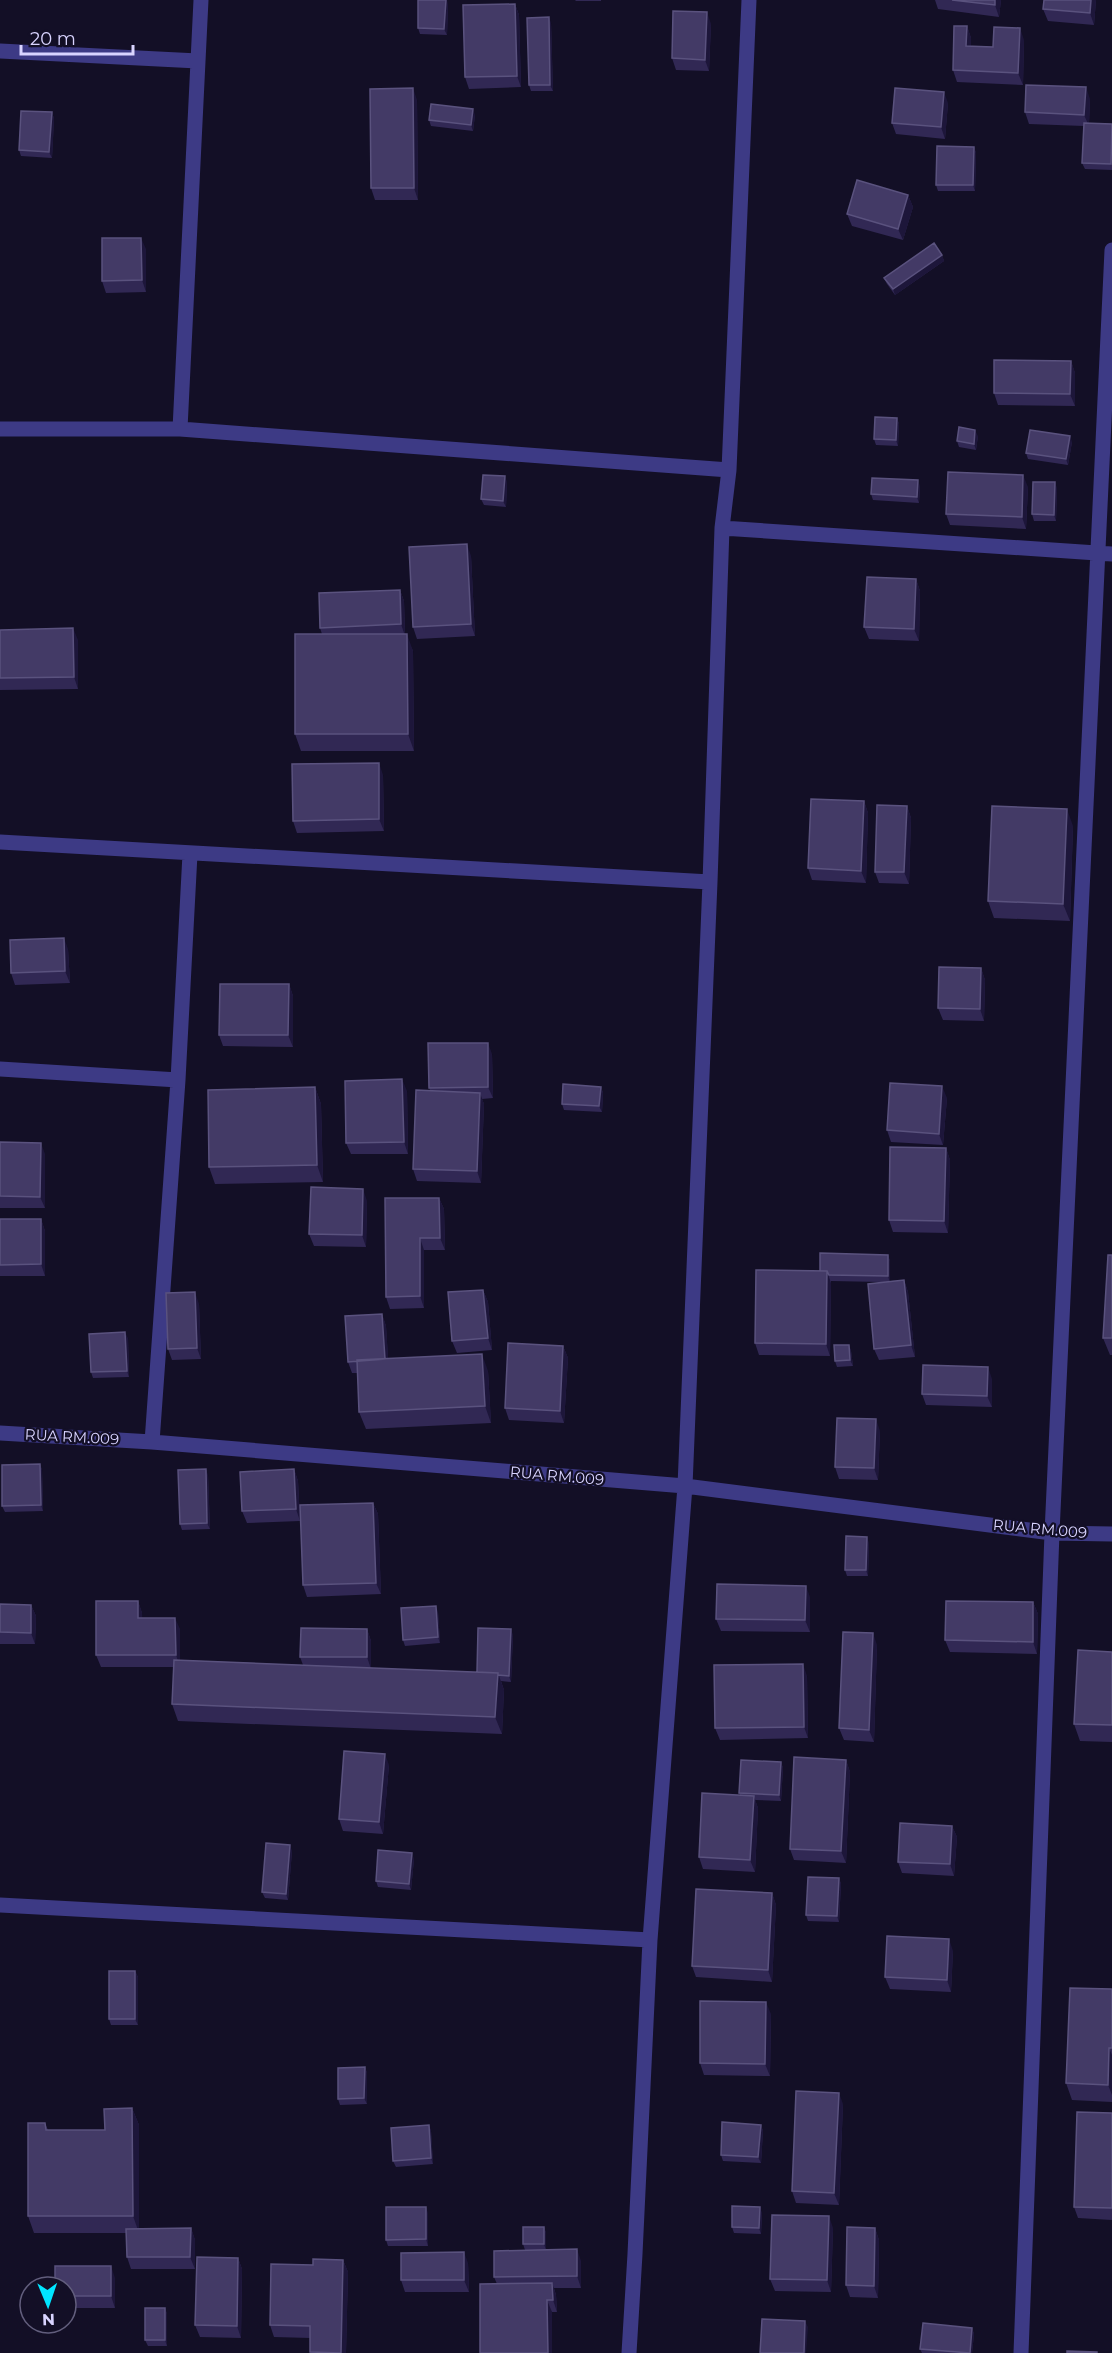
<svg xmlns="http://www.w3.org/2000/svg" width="1112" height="2353" font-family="Montserrat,sans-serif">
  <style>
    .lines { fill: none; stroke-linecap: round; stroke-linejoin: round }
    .minor { stroke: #3d3a85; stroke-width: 15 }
    .wall { fill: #312854 }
    .shaded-wall { fill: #1d163a }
    .building { fill: #433a66; stroke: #5a527e; stroke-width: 1.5 }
    .labels { text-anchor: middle; stroke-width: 4.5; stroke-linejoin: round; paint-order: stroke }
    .street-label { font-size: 15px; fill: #d9d4ff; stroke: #130f26 }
  </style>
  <rect width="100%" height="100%" fill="#130f26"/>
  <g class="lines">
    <!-- minor -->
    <path class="minor" d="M0 51 198 61
      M0 429H180L729 470
      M180 429 201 0
      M722 528 1112 554
      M0 842 710 882
      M0 1069 178 1080
      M0 1433 152 1442 685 1486 1052 1533 1112 1534
      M152 1442 178 1080 190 854
      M0 1905 650 1940
      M629 2353 635 2254 650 1940 685 1486 710 882 722 528 729 470 749 0
      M1021 2353 1052 1533 1112 250"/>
  </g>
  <!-- wall -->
  <path class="wall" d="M575 0H601V1H576Z
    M935 0H1001L999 17 938 9Z
    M1044 0H1096L1094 25 1048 21 1043 9Z
    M448 4 447 35 420 34 418 28Z
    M515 4 519 15 521 87 469 89 465 77Z
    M551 23 553 91H531L529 85Z
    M711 24 709 71 676 70 672 58Z
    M967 26 971 38V46L993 47 1024 40 1023 85 957 82 953 70Z
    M1090 99 1089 123 1112 124V170L1085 169 1082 163 1084 126 1029 124 1025 112Z
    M417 100 418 200H375L371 188Z
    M948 103 945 139 896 134 892 123Z
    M52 112 54 119 52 158 21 156 19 150Z
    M475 115 473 131 431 126 429 120Z
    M974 147 976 153 975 191H938L936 185Z
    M908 195 913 207 903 240 852 226 847 214Z
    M146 249V292L106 293 102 281Z
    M942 255 944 261 895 295 887 284 884 278Z
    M1071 361 1075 373V406L998 405 994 393Z
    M897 418 899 424 898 446 876 445 874 439Z
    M978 436 976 450 959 447 957 441Z
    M1072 442 1068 465 1028 459 1026 453Z
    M507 482 506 507 484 505 481 499Z
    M920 486 919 503 873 500 871 494Z
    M1028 487 1026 529 950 525 946 514Z
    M1057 488 1056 521H1034L1032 514Z
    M471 556 475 636 417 639 413 627Z
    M916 579 920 591 919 641 869 639 864 627Z
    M400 590 404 601 405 634 413 651 414 751H301L295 734 322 634 320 628Z
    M0 630 78 640V689L0 690Z
    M383 775 384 831 297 833 293 821Z
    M864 801 868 813 866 883 812 880 808 868Z
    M907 806 911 818 909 884 879 883 875 872Z
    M1073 826 1070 921 994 918 988 901Z
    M68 949 70 983 15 985 11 973Z
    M981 968 985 980 984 1021 943 1020 938 1008Z
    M289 984 293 996V1047L223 1046 219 1035Z
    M492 1054 493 1098 482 1099 484 1104 481 1183 417 1181 413 1169 430 1090 429 1088Z
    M315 1087 321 1104 323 1182 215 1184 209 1167Z
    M601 1087 603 1093 602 1112 564 1110 562 1104Z
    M407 1091 408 1154H351L346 1143Z
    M947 1098 943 1145 891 1142 887 1130Z
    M0 1142 45 1154V1208H0Z
    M946 1148 950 1160 948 1233 893 1232 889 1220Z
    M439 1198 444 1209 445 1250H424V1308L390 1309 386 1297Z
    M367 1201 366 1247 314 1246 309 1234Z
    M0 1219H41L45 1231V1276H0Z
    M888 1255 890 1261V1281L904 1280 908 1292 915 1357 879 1360 874 1349 881 1282 831 1281 830 1356 759 1355 755 1343 820 1271Z
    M1112 1255V1355H1110L1103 1338Z
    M483 1290 488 1302 492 1350 457 1353 452 1341Z
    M199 1304 201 1359 172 1360 168 1349Z
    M382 1314 386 1326 388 1359 488 1371 491 1423 366 1429 359 1412 358 1373H352L348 1362Z
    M128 1338 129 1377 93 1378 91 1372Z
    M849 1345 851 1351 853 1366 837 1367 835 1361Z
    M563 1346 568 1358 564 1423 509 1420 505 1408Z
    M992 1379V1407L926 1405 922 1394Z
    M880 1431 878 1480 839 1479 835 1467Z
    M40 1464 42 1470 43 1511 5 1512 2 1506Z
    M294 1469 298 1481 300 1521 247 1523 242 1511Z
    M208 1475 210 1529 182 1530 180 1524Z
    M373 1503 378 1514 381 1594 307 1597 303 1585Z
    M869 1543 868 1576H847L845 1570Z
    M810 1597V1632L721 1631 716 1619Z
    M138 1601 142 1613V1618L180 1629V1660L303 1665 300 1657 367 1629 371 1641V1668L477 1672 513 1635 511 1682 501 1681 504 1690 502 1734 178 1721 172 1704 174 1667H101L96 1655Z
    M1033 1602 1038 1614 1037 1654 950 1652 945 1640Z
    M0 1604 31 1605 36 1616 35 1644H0Z
    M438 1612 440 1643 405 1646 403 1640Z
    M877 1645 874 1742 844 1740 839 1728Z
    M1112 1652V1742L1080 1741 1074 1724Z
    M807 1676 808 1738 720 1740 715 1728Z
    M846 1760 850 1772 846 1863 794 1860 790 1849Z
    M781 1762 783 1768 781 1801 755 1800 758 1808 755 1872 703 1869 699 1857 740 1795 739 1793Z
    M389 1765 383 1834 343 1831 339 1819Z
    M952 1826 957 1837 954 1876 902 1873 898 1862Z
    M292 1851 288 1900 265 1898 262 1892Z
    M414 1859 411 1890 378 1887 376 1881Z
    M839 1878 841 1884 839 1922 808 1921 806 1915Z
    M772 1893 776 1905 772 1982 696 1977 692 1966Z
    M953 1951 951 1992 890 1989 885 1977Z
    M135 1971 138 1977V2025H111L109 2019Z
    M1112 1989V2102L1072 2100 1066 2083Z
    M771 2014 770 2076 704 2075 700 2063Z
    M365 2067 367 2073V2104L340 2105 338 2099Z
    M843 2104 839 2205 796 2203 792 2191Z
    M132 2108 139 2125V2229L191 2228 195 2240V2269H131L127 2257 126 2233H34L28 2216 45 2123 48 2130H105Z
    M1112 2113V2220L1078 2218 1074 2207Z
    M429 2125 431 2131 433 2164 396 2167 393 2161Z
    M761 2125 763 2131 761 2163 723 2161 721 2155Z
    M428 2213V2246H388L386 2240Z
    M762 2213 761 2234 734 2233 732 2227Z
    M544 2227 546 2233V2250L581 2261V2288H554L556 2295 557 2312H552L497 2284 494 2277 525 2250 523 2244Z
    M833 2228 831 2292 775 2291 770 2279Z
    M875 2228 879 2240 878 2298 850 2297 846 2285Z
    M238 2258 242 2269 241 2338 200 2337 195 2325Z
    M343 2260 348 2272 346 2353H310V2338L274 2337 270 2325 313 2265Z
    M468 2263 469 2292H405L401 2280Z
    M115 2278V2308H66V2287Z
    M165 2308 167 2314V2346H148L145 2340Z
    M972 2328 974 2334 972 2353H922L920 2349Z"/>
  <!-- shaded-wall -->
  <path class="shaded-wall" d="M446 0H447L448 4 447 35 444 29Z
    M995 0H1001L999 17 995 5Z
    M1091 0H1096L1094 25 1090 13Z
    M515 4 519 15 521 87 517 76Z
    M707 12 711 24 709 71 705 60Z
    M549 17 551 23 553 91 550 85Z
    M967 26 971 38V58L966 46Z
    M1020 28 1024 40 1023 85 1018 73Z
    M1086 87 1090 99 1089 126 1084 115Z
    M413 88 417 100 418 200 414 188Z
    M944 92 948 103 945 139 941 127Z
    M473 109 475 115 473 131 471 125Z
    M52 112 54 119 52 158 49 152Z
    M974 147 976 153 975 191 973 185Z
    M908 195 913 207 903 240 898 229Z
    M141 238 146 249V292L142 280Z
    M942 255 944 261 895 295 893 289Z
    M1071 361 1075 373V406L1070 394Z
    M897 418 899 424 898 446 896 440Z
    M975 430 978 436 976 450 974 444Z
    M1070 436 1072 442 1068 465 1066 459Z
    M1023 475 1028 487 1026 529 1022 517Z
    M505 476 507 482 506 507 503 501Z
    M918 480 920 486 919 503 917 497Z
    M1055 482 1057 488 1056 521 1054 515Z
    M467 544 471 556 475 636 471 624Z
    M916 579 920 591 919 641 914 629Z
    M400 590 404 601 405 636 401 624Z
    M73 628 78 640V689L74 677Z
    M407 634 413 651 414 751 408 734Z
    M379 763 383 775 384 831 379 819Z
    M864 801 868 813 866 883 861 871Z
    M907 806 911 818 909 884 904 872Z
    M1067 809 1073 826 1070 921 1063 904Z
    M64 938 68 949 70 983 65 971Z
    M981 968 985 980 984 1021 980 1009Z
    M289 984 293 996V1047L288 1035Z
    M488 1043 492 1054 493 1098 488 1087Z
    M402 1079 407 1091 408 1154 404 1142Z
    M942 1086 947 1098 943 1145 939 1134Z
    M315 1087 321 1104 323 1182 317 1165Z
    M601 1087 603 1093 602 1112 599 1106Z
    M480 1093 484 1104 481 1183 477 1171Z
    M41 1143 45 1154V1208L40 1197Z
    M946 1148 950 1160 948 1233 944 1221Z
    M363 1189 367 1201 366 1247 362 1235Z
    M439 1198 444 1209 445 1250 440 1238Z
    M41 1219 45 1231V1276L41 1264Z
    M420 1238 424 1250V1308L420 1296Z
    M888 1255 890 1261V1283L888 1276Z
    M827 1271 831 1283 830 1356 826 1344Z
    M904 1280 908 1292 915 1357 911 1345Z
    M483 1290 488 1302 492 1350 488 1338Z
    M195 1292 199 1304 201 1359 197 1348Z
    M382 1314 386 1326 389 1371 385 1360Z
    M125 1332 128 1338 129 1377 127 1371Z
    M849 1345 851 1351 853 1366 850 1360Z
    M563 1346 568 1358 564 1423 560 1411Z
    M482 1354 488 1371 491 1423 485 1406Z
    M988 1367 992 1379V1407L987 1396Z
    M876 1419 880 1431 878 1480 874 1468Z
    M40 1464 42 1470 43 1511 41 1505Z
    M206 1469 208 1475 210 1529 207 1523Z
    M294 1469 298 1481 300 1521 296 1509Z
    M373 1503 378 1514 381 1594 376 1583Z
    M867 1537 869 1543 868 1576 866 1570Z
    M806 1586 810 1597V1632L805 1620Z
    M138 1601 142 1613 143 1629 138 1618Z
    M1033 1602 1038 1614 1037 1654 1033 1642Z
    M31 1605 36 1616 35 1644 31 1633Z
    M436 1606 438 1612 440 1643 438 1637Z
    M175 1618 180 1629V1667L176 1655Z
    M367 1629 371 1641V1669L367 1657Z
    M511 1629 513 1635 511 1682 509 1676Z
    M873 1633 877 1645 874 1742 869 1730Z
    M803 1664 807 1676 808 1738 804 1727Z
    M498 1673 504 1690 502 1734 495 1717Z
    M385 1754 389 1765 383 1834 379 1822Z
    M846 1760 850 1772 846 1863 841 1851Z
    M781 1762 783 1768 781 1801 779 1795Z
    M754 1796 758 1808 755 1872 750 1860Z
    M952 1826 957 1837 954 1876 950 1864Z
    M290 1845 292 1851 288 1900 286 1894Z
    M412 1853 414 1859 411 1890 409 1884Z
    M839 1878 841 1884 839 1922 837 1916Z
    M772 1893 776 1905 772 1982 768 1970Z
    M949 1939 953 1951 951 1992 947 1980Z
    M135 1971 138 1977V2025L135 2019Z
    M766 2002 771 2014 770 2076 765 2064Z
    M1109 2048 1112 2055V2095L1108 2085Z
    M365 2067 367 2073V2104L364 2098Z
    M839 2093 843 2104 839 2205 834 2193Z
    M132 2108 139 2125V2233L133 2216Z
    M429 2125 431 2131 433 2164 431 2158Z
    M761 2125 763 2131 761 2163 758 2157Z
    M426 2207 428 2213V2246L426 2239Z
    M760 2207 762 2213 761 2234 759 2228Z
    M829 2216 833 2228 831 2292 827 2280Z
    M544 2227 546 2233V2250L544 2244Z
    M191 2228 195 2240V2269L190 2257Z
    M875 2228 879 2240 878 2298 874 2286Z
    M577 2249 581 2261V2288L577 2276Z
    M464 2252 468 2263 469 2292 464 2280Z
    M238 2258 242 2269 241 2338 237 2326Z
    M343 2260 348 2272 346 2353H341Z
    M111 2266 115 2278V2308L111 2296Z
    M552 2283 556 2295 557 2312 553 2300Z
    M547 2300 552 2312V2353H548Z
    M165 2308 167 2314V2346L165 2340Z
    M805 2321 808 2327 806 2353H804Z
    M972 2328 974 2334 972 2353H970Z"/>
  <!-- building -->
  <path class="building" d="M418 0H446L444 29 418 28Z
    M952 0H995V5Z
    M1044 0H1091L1090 13 1043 9Z
    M515 4 517 76 465 77 463 5Z
    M673 11 707 12 705 60 672 58Z
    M549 17 550 85H529L527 18Z
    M954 26H967L966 46 993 47 994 27 1020 28 1018 73 953 70Z
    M1026 85 1086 87 1084 115 1025 112Z
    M413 88 414 188H371L370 89Z
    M895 88 944 92 941 127 892 123Z
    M431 104 473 109 471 125 429 120Z
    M21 111 52 112 49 152 19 150Z
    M1084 123 1112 124 1111 164 1082 163Z
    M937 146 974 147 973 185H936Z
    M857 180 908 195 898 229 847 214Z
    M102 238H141L142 280 102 281Z
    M934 243 942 255 893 289 884 278Z
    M994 360 1071 361 1070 394 994 393Z
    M875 417 897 418 896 440 874 439Z
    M959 427 975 430 974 444 957 441Z
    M1030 430 1070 436 1066 459 1026 453Z
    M948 472 1023 475 1022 517 946 514Z
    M483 475 505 476 503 501 481 499Z
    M872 478 918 480 917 497 871 494Z
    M1033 482H1055L1054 515 1032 514Z
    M467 544 471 624 413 627 409 547Z
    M867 577 916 579 914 629 864 627Z
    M400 590 401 624 320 628 319 593Z
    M73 628 74 677 0 678V630Z
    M295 634H407L408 734H295Z
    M379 763V819L293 821 292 764Z
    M811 799 864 801 861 871 808 868Z
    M877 805 907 806 904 872H875Z
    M992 806 1067 809 1063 904 988 901Z
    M64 938 65 971 11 973 10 940Z
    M939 967 981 968 980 1009 938 1008Z
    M220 984H289L288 1035H219Z
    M428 1043H488V1087L429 1088Z
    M402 1079 404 1142 346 1143 345 1081Z
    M890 1083 942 1086 939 1134 887 1130Z
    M563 1084 601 1087 599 1106 562 1104Z
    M315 1087 317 1165 209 1167 208 1090Z
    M416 1090 480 1093 477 1171 413 1169Z
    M0 1142 41 1143 40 1197 0 1196Z
    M890 1147 946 1148 944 1221 889 1220Z
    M311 1187 363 1189 362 1235 309 1234Z
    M385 1198H439L440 1238H420V1296L386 1297Z
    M0 1219H41V1264L0 1265Z
    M820 1253 888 1255V1276L829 1275 827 1271H820Z
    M1108 1255H1112V1338H1103Z
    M756 1270 827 1271 826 1344 755 1343Z
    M904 1280 911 1345 874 1349 868 1284Z
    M483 1290 488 1338 452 1341 448 1292Z
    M195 1292 197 1348 168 1349 166 1293Z
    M382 1314 385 1359 348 1362 345 1316Z
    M125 1332 127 1371 91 1372 89 1334Z
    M508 1343 563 1346 560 1411 505 1408Z
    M834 1345H849L850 1360 835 1361Z
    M482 1354 485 1406 359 1412 357 1360Z
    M923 1365 988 1367 987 1396 922 1394Z
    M837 1418 876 1419 874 1468 835 1467Z
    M40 1464 41 1505 2 1506V1465Z
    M206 1469 207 1523 180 1524 178 1470Z
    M294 1469 296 1509 242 1511 240 1472Z
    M373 1503 376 1583 303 1585 300 1505Z
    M846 1536 867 1537 866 1570H845Z
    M717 1584 806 1586 805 1620 716 1619Z
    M96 1601H138V1618H175L176 1655H96Z
    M946 1601 1033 1602V1642L945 1640Z
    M0 1604 31 1605V1633L0 1632Z
    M436 1606 438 1637 403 1640 401 1608Z
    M301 1628 367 1629V1657H300Z
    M478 1628 511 1629 509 1676 498 1675V1673L477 1672Z
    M843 1632 873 1633 869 1730 839 1728Z
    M1078 1650 1112 1652V1725L1074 1724Z
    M174 1660 498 1673 495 1717 172 1704Z
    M803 1664 804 1727 715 1728 714 1665Z
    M344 1751 385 1754 379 1822 339 1819Z
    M794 1757 846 1760 841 1851 790 1849Z
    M741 1760 781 1762 779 1795 739 1793Z
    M702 1793 754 1796 750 1860 699 1857Z
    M900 1823 952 1826 950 1864 898 1862Z
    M266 1843 290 1845 286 1894 262 1892Z
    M378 1850 412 1853 409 1884 376 1881Z
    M808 1877 839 1878 837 1916 806 1915Z
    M696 1889 772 1893 768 1970 692 1966Z
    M887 1936 949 1939 947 1980 885 1977Z
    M109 1971H135V2019H109Z
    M1070 1988 1112 1989V2048H1109L1108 2085 1066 2083Z
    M700 2001 766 2002 765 2064 700 2063Z
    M365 2067 364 2098 338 2099V2068Z
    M796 2091 839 2093 834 2193 792 2191Z
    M132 2108 133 2216H28V2123H45L46 2130H105L104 2109Z
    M1077 2112 1112 2113V2208L1074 2207Z
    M722 2122 761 2125 758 2157 721 2155Z
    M429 2125 431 2158 393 2161 391 2128Z
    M732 2206 760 2207 759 2228 732 2227Z
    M386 2207H426V2239L386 2240Z
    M772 2215 829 2216 827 2280 770 2279Z
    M523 2227H544V2244H523Z
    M847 2227 875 2228 874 2286 846 2285Z
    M191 2228 190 2257H127L126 2229Z
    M577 2249V2276L494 2277V2251Z
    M464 2252V2280H401V2253Z
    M197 2257 238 2258 237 2326 195 2325Z
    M313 2259 343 2260 341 2353 310 2352V2326L270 2325 271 2264 313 2265Z
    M55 2266H111V2296H66V2287H55Z
    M552 2283 553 2300H547L548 2353H480V2284Z
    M145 2308H165V2340H145Z
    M762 2319 805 2321 804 2353H760Z
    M923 2323 972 2328 970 2353 920 2349Z
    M1067 2351 1097 2352V2353H1067Z"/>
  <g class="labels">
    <!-- street labels -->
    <g class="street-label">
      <text transform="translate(72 1437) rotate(3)" y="5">RUA RM.009</text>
      <text transform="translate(557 1476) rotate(5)" y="5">RUA RM.009</text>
      <text transform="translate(1040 1529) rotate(5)" y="5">RUA RM.009</text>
    </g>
  </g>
  <!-- north arrow -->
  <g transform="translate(48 2305) rotate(178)"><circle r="28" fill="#130f26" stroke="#625e7d" stroke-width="1.5"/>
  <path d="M0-4.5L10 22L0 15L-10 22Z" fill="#00e5ff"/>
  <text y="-9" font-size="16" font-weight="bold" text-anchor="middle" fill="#d9d4ff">N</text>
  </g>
  <!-- scale -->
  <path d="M21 45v9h112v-9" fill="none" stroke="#d9d4ff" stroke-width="3"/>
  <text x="30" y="45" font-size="18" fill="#d9d4ff" stroke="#130f26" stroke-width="4.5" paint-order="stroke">20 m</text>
</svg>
